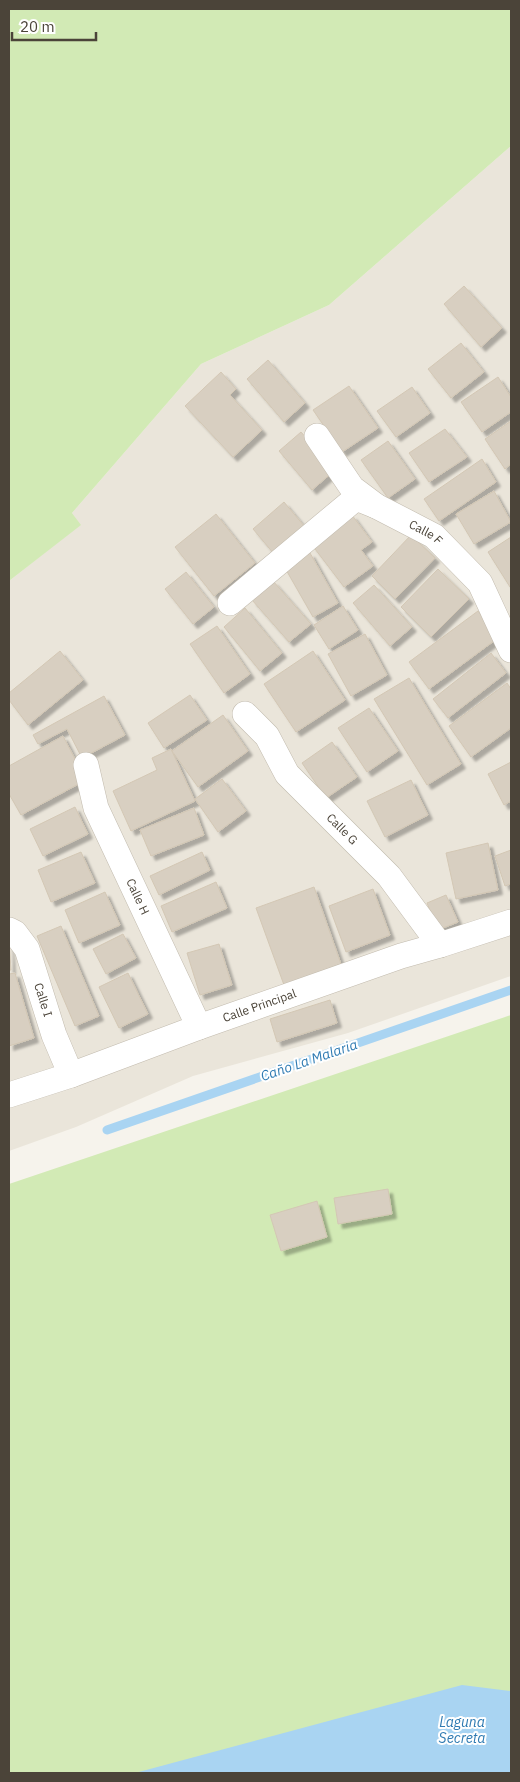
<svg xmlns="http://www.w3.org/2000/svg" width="520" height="1782" font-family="'IBM Plex Sans',sans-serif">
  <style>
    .residential { fill: #eae5da }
    .green { fill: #d2eab5 }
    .water { fill: #a9d4f2 }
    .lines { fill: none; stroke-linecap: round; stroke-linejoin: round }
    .stream { stroke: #a9d4f2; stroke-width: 9 }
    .building { fill: #d8cfc1; stroke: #d3c7b4; filter: url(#shadow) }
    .minor-casing { stroke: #c2bbae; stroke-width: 26 }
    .minor { stroke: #fff; stroke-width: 25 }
    .labels { text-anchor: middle; stroke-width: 4; stroke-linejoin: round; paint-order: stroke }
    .street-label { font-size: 12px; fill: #4b4439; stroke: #fff }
    .water-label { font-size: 14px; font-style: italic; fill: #2e7ab2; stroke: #fff }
  </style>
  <defs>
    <filter id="shadow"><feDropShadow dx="4.5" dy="4.5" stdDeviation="1" flood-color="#0004"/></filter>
  </defs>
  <rect width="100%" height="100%" fill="#f6f3ec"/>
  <!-- residential -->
  <path class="residential" d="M511 146V976L348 1033 193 1076 76 1127 9 1151V581L80 525 72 513 201 364 329 305Z"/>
  <!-- green -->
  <path class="green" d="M9 9H511V146L329 305 201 364 72 513 81 525 9 581Z
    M511 1015V1773H9V1184Z"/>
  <!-- water -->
  <path class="water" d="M462 1685 511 1691V1773H135Z"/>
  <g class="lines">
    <!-- stream -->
    <path class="stream" d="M107 1130 511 990"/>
  </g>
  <!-- building -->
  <path class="building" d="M464 286 502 328 481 347 444 304Z
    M461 343 484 372 451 398 428 369Z
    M268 360 305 403 284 422 247 379Z
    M221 372 236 389 230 395 262 430 233 457 185 406Z
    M498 377 511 397V412L482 432 461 402Z
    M349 386 378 428 342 452 313 410Z
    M412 387 430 413 396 437 377 411Z
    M511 421V464L505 469 485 439Z
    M445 429 467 457 429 482 409 453Z
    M301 432 335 470 312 490 279 451Z
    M388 441 415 479 388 498 361 460Z
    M482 459 496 482 439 521 424 499Z
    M494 491 511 522 474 544 456 514Z
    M284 502 305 527 274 554 253 529Z
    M216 514 255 563 214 596 175 547Z
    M352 515 372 542 361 550 373 566 344 587 312 545Z
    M411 535 435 558 395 599 372 576Z
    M511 537V586L510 587 488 552Z
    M310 553 338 603 313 617 285 568Z
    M438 569 469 599 431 637 401 607Z
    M186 572 214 607 193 624 165 589Z
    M273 581 311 624 289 642 252 600Z
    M374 585 412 627 390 646 353 603Z
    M343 606 358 630 329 649 314 625Z
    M245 608 282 653 260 671 224 627Z
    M478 611 498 638 429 689 409 662Z
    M217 626 250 674 224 693 190 644Z
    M365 634 387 675 351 696 328 654Z
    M60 651 83 680 28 725 9 700V693Z
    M313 651 345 700 296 732 264 684Z
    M491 653 506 673 448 718 433 699Z
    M409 678 461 764 427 785 374 699Z
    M507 683 511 689V728L471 757 449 726Z
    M190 695 207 720 164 748 148 723Z
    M104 696 125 735 82 758 67 729 38 744 33 735Z
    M369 708 398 751 367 772 338 728Z
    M223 715 248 751 198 787 172 751Z
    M63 736 86 780 21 815 9 794V766Z
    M332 742 357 777 326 798 302 763Z
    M171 749 195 801 131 831 113 791 157 770 152 758Z
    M511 762V801L504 805 488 774Z
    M222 779 246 811 218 832 195 799Z
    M411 780 428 815 385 837 367 801Z
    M75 807 88 834 43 856 30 829Z
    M194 808 204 835 151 856 140 830Z
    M488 843 498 890 456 899 446 853Z
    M511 850V884L505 886 495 856Z
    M81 852 95 883 51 902 38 870Z
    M202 852 210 870 159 895 150 876Z
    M216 882 227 908 172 932 161 906Z
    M314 887 341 964 284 985 256 908Z
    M373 889 390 935 346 952 329 906Z
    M105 892 120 925 79 943 65 910Z
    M446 895 458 922 438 930 427 903Z
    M61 926 99 1016 75 1026 37 936Z
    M123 934 136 958 106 974 93 949Z
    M9 941 11 970H9Z
    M219 944 232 985 200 995 187 953Z
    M15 973 34 1038 9 1046V974Z
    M128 973 148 1014 119 1028 99 987Z
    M330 1000 337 1023 277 1042 270 1019Z
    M388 1189 392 1214 338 1224 334 1198Z
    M317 1201 327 1237 281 1251 270 1215Z"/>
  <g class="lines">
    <defs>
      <g id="minor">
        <path id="s1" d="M317 436 352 488 376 506 434 536 480 583 511 650"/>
        <path d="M230 603 356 498 376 506"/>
        <path id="s2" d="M245 714 267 736 287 774 389 876 440 945"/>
        <path id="s3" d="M86 765 96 808 199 1027"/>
        <path id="s4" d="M9 930 15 933 27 949 54 1035 71 1075"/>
        <path id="s5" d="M9 1095 71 1075 199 1027 401 956 440 945 511 922"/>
      </g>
    </defs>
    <!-- minor casing -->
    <use href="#minor" class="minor-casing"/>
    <!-- minor -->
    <use href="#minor" class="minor"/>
  </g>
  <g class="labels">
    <!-- street labels -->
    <g class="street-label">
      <text dy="4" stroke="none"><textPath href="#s1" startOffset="149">Calle F</textPath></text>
      <text dy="4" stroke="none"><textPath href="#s2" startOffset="152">Calle G</textPath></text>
      <text dy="4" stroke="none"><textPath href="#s3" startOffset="142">Calle H</textPath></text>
      <text dy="4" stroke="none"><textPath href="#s4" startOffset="80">Calle I</textPath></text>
      <text dy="4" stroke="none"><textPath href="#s5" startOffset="266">Calle Principal</textPath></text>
    </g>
    <!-- water labels -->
    <g class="water-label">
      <text transform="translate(309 1060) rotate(-19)" y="5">Caño La Malaria</text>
      <text x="462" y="1727">Laguna<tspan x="462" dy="16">Secreta</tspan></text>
    </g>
  </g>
  <!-- border -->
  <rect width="520" height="1782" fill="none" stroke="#4b4439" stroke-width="20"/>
  <!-- scale -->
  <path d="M12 32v8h84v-8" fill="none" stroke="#4b4439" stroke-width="2.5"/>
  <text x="20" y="32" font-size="15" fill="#4b4439" stroke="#ffffff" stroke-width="4" paint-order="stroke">20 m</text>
</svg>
